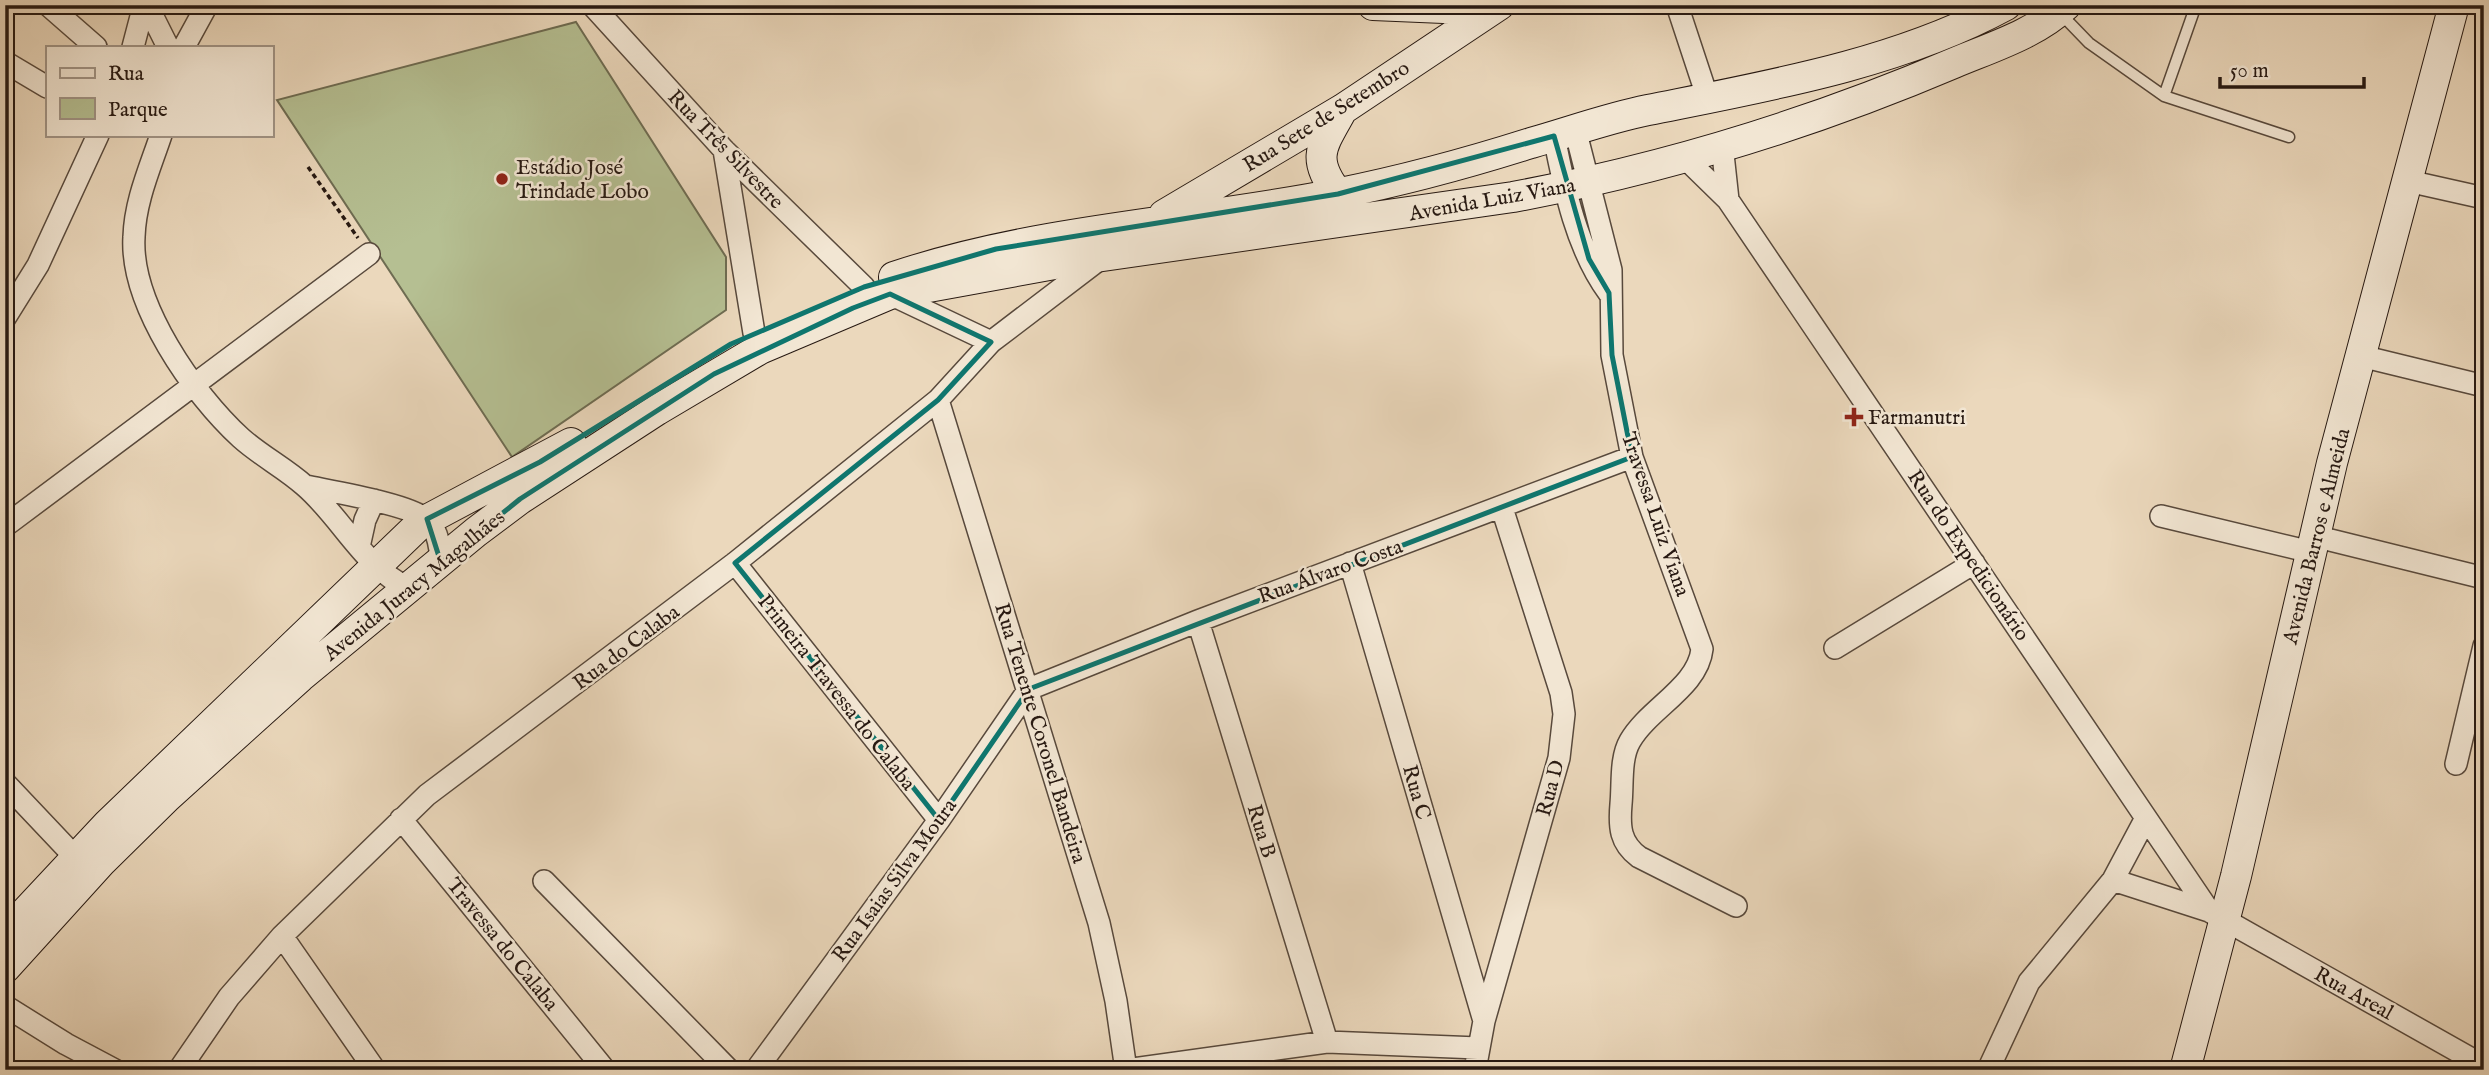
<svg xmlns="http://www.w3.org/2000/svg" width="2489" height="1075" font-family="'IM FELL English',serif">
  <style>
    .green { fill: #b5bf92; stroke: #6e6c52; stroke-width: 2 }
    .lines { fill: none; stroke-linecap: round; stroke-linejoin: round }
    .lane-casing { stroke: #58493c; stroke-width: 13 }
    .street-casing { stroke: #58493c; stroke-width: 24 }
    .secondary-casing { stroke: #271912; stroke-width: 32 }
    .path { stroke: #271912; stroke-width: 3.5; stroke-dasharray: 5 3.5; stroke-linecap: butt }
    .lane { stroke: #f2e6d3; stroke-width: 10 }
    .street { stroke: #f2e6d3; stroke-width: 21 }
    .secondary { stroke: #f2e6d3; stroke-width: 30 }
    .marked { fill: none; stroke: #0f766e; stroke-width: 5; stroke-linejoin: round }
    .poi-dot { fill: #8f2418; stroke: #f2e6d3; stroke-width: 2.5 }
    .labels { text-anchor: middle; stroke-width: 5; stroke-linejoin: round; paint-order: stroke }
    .street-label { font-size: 21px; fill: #271912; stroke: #f2e6d3 }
    .poi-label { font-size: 21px; fill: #271912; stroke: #f2e6d3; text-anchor: start }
  </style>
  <rect width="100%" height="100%" fill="#ebd8bc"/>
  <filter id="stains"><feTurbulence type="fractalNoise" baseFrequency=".00286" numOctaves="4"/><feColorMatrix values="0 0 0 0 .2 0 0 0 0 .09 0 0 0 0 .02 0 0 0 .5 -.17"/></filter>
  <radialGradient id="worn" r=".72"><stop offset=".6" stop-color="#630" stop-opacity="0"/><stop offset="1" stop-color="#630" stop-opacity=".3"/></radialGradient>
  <!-- green -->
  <path class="green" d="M576 22 726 257V310L512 457 277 100Z"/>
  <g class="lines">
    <defs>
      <path id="lane" d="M2061 14 2089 43 2164 96 2289 137
        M2164 96 2196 5"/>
      <path id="street" d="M48 5 96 47
        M592 5 724 150 864 287
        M1677 5 1708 99
        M149 9 168 47
        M133 47 144 5
        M184 47 207 5
        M5 62 47 87
        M1575 129 1611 270 1612 355 1632 457 1702 649C1698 687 1649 708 1630 741 1620 758 1623 784 1621 804 1619 827 1620 843 1639 857L1736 906
        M161 135C150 168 135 201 134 237 130 304 193 394 241 438 261 456 285 468 305 486 342 518 364 568 410 589
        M1554 136C1564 188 1577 250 1609 293
        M1722 145 1728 200
        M724 150 754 333
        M1684 157 1728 200 2209 911
        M2408 181 2484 198
        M890 294 991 342
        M5 318 38 265 98 135
        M2361 356 2484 386
        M938 400 1099 923 1116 1001 1126 1070
        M306 486C329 491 415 505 428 521 438 531 441 550 441 563
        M2161 516 2311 552
        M5 526 369 254
        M2314 536 2484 578
        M359 547 365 520 374 500
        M735 563 939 820
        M1350 563 1484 1021
        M1198 621 1327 1042
        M1835 648 1974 563
        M2456 764 2484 646
        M5 783 75 857
        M401 819 605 1070
        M2113 880 2209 911 2484 1066
        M544 881 729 1070
        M282 936 375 1070
        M5 1006 66 1044 115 1070
        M179 1070 229 997 282 936 427 795 735 563 938 400 991 342 1100 259
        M756 1070 939 820 1029 689 1198 621 1632 457
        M1126 1070 1327 1042 1478 1048
        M1475 1070 1484 1021 1559 758 1564 714 1561 693 1502 508
        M1988 1070 2029 982 2113 880 2146 818"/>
      <path id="secondary" d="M1373 5 1491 10
        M1338 194C1310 158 1322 146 1342 110
        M1164 215 1343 109 1499 5
        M894 277C1036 229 1190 223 1336 194 1401 181 1468 163 1531 143 1570 132 1608 118 1648 110 1768 86 1897 64 2006 5
        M5 934 108 824 421 523 571 443
        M5 968 102 861 167 797 300 677 476 532 520 499 657 410 760 349 890 294 1082 259 1513 197C1663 169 1813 123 1954 63 1992 47 2035 34 2066 5
        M2185 1070 2236 876 2332 463 2454 5"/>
    </defs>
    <!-- lane casing -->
    <use href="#lane" class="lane-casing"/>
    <!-- street casing -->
    <use href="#street" class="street-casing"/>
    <!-- secondary casing -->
    <use href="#secondary" class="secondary-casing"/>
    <!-- path -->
    <path class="path" d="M308 167 358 238"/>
    <!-- lane -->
    <use href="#lane" class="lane"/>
    <!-- street -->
    <use href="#street" class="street"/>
    <!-- secondary -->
    <use href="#secondary" class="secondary"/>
  </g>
  <!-- marked area -->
  <path class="marked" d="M1554 136 1589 259 1609 293 1612 355 1632 457 1029 689 939 820 735 563 938 400 991 342 890 294 853 308 714 374 520 499 441 563 427 519 540 462 731 344 864 287 996 249 1338 194Z"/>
  <!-- markers -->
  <g class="poi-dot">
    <circle cx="502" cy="179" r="7"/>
    <path d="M1850.5 406.5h7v7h7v7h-7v7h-7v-7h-7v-7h7z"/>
  </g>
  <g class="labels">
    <!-- street labels -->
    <g class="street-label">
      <text transform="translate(1326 116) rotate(-32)" y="7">Rua Sete de Setembro</text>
      <text transform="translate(726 149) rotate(46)" y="7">Rua Três Silvestre</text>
      <text transform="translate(1492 199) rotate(-10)" y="7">Avenida Luiz Viana</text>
      <text transform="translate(1656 514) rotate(71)" y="7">Travessa Luiz Viana</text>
      <text transform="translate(2316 536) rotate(-76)" y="7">Avenida Barros e Almeida</text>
      <text transform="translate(1969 555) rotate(56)" y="7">Rua do Expedicionário</text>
      <text transform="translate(1330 571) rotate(-20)" y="7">Rua Álvaro Costa</text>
      <text transform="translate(414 585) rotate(-39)" y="7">Avenida Juracy Magalhães</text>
      <text transform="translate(626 647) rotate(-37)" y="7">Rua do Calaba</text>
      <text transform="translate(837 692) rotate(52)" y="7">Primeira Travessa do Calaba</text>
      <text transform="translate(1041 733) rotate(73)" y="7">Rua Tenente Coronel Bandeira</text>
      <text transform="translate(1550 788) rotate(-75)" y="7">Rua D</text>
      <text transform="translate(1417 792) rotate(74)" y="7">Rua C</text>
      <text transform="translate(1262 831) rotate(73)" y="7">Rua B</text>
      <text transform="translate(894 880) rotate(-54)" y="7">Rua Isaias Silva Moura</text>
      <text transform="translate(503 944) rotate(51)" y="7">Travessa do Calaba</text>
      <text transform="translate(2354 993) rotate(29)" y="7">Rua Areal</text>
    </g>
    <!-- poi labels -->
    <g class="poi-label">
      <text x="516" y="174">Estádio José<tspan x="516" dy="24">Trindade Lobo</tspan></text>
      <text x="1868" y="424">Farmanutri</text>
    </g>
  </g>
  <!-- margin -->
  <rect width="2489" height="1075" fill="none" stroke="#ebd8bc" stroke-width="28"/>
  <rect x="7" y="7" width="2475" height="1061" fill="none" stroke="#271912" stroke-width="3.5"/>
  <rect x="14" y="14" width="2461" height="1047" fill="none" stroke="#271912" stroke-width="2"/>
  <!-- legend -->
  <rect x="46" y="46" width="228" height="91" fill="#f2e6d3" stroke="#a19486" stroke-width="2"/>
  <rect x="60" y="68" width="35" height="10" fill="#f2e6d3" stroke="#a19486" stroke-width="2"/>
  <text x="108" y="80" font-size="21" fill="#271912">Rua</text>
  <rect x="60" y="98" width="35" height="21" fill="#b5bf92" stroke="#a19486" stroke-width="2"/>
  <text x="108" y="116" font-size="21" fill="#271912">Parque</text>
  <!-- scale -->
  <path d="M2220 77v10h144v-10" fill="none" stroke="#271912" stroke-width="3.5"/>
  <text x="2230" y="77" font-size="21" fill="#271912" stroke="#f2e6d3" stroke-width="5" paint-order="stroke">50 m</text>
  <rect width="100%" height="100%" filter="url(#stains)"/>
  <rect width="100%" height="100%" fill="url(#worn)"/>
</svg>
